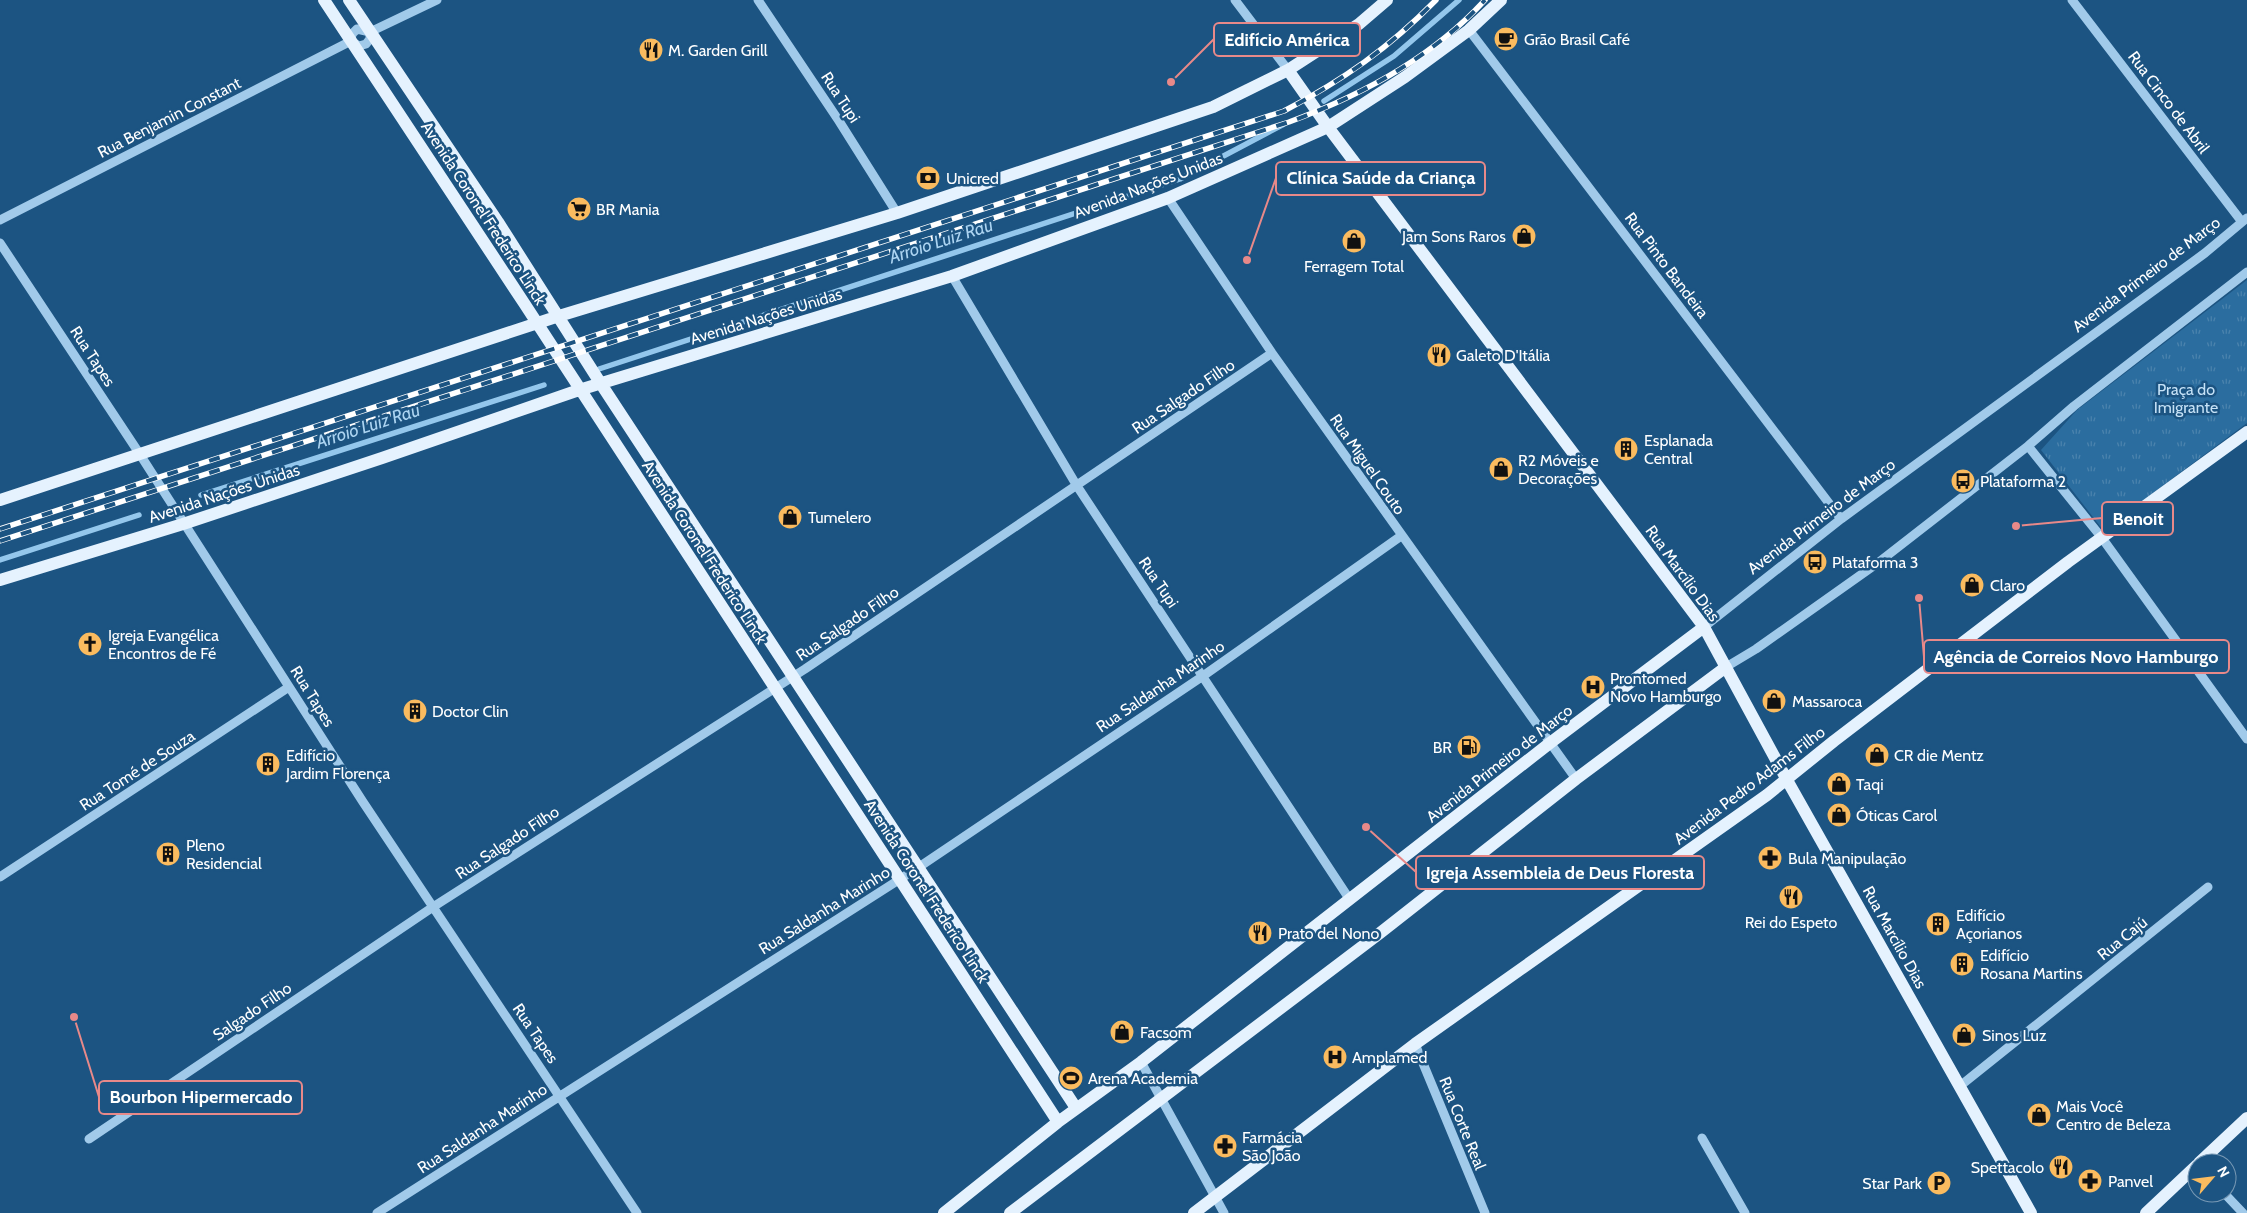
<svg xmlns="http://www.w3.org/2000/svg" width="2247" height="1213" font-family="Cabin,sans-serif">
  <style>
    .park { fill: url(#park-tufts) }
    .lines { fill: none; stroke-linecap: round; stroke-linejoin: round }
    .stream { stroke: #94c7ec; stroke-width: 5.5 }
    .minor { stroke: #a1caea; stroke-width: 9 }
    .major { stroke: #e5f2fe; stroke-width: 12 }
    .rail-casing { stroke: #fff; stroke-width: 5.5 }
    .rail { stroke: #1c5482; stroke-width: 4; stroke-dasharray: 11; stroke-linecap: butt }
    .labels { text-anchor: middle; stroke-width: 5; stroke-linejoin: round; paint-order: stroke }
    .poi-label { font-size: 16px; fill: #fff; stroke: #1c5482; text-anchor: start }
    .street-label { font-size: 16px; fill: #fff; stroke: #1c5482 }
    .park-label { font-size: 16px; fill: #c6e2f7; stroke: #1c5482 }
    .water-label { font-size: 18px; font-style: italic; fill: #acd4f1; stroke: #1c5482 }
    .leader { fill: none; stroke: #e88989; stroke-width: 2 }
    .callout-dot { fill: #e88989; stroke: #1c5482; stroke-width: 2 }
    .callout { fill: #1c5482; stroke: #e88989; stroke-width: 2 }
    .callout-label { font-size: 18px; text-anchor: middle; font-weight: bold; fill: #fff }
  </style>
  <defs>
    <pattern id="park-tufts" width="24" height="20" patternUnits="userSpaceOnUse" patternTransform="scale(1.25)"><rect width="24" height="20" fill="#2b6d9f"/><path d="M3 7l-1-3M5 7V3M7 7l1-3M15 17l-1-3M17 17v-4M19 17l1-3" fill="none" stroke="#4b83ad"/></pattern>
  </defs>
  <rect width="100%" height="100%" fill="#1c5482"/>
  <!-- park -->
  <path class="park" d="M2247 280V423L2103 530 2041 450 2077 410Z"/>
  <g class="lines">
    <!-- stream -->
    <path class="stream" d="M1324 101 1394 56 1459 0
      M599 369 1180 179 1284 124
      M201 495 544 385
      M0 560 139 515"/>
    <!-- minor -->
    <path class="minor" d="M758 0 839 121 897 213
      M1235 0 1288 70
      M2072 0 2242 222
      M1469 30 1841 519
      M370 32 437 0
      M351 41 359 46 366 44 370 39V32
      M351 41 352 34 357 29 370 32
      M1168 198 1272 353 1576 779
      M0 220 351 41
      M0 243 139 453 363 802 637 1213
      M952 276 1077 486 1350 900
      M2028 446 2102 538 2247 739
      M1704 627 1841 519 2205 253 2247 218
      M1726 667 1756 649 1879 562 2028 446 2074 406 2247 272
      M0 877 289 687
      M1415 1044 1485 1213
      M1141 1062 1224 1213
      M1960 1086 2208 887
      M1702 1138 1745 1213
      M89 1139 433 907 805 669 1272 353
      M2224 1193 2243 1213
      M377 1213 919 867 1203 676 1401 536"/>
    <!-- major -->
    <path class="major" d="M324 0 524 303 1058 1122
      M349 0 498 222 601 384 1076 1108
      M1288 70 1328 127 1704 627 1787 780 2031 1213
      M0 500 559 316 897 213 1213 107 1288 70 1359 24 1387 0
      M0 580 183 524 382 458 579 390 952 276 1168 198 1328 127 1405 77 1469 30 1501 0
      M2199 1163 2247 1118
      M944 1213 1058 1122 1141 1062 1550 743 1704 627
      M1010 1213 1380 933 1576 779 1726 667
      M1194 1213 1415 1044 1767 795 1834 741 2068 562 2247 432
      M2146 1213 2197 1165"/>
    <defs>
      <path id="rail" d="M0 529 1284 111C1343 80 1389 48 1436 0
        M0 541 1289 122C1360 96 1433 57 1485 0"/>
    </defs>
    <!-- rail casing -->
    <use href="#rail" class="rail-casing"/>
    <!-- rail -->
    <use href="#rail" class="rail"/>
  </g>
  <!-- icons -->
  <defs>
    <symbol id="cafe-disc" viewBox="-11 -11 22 22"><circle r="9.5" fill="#fabb5f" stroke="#1c5482"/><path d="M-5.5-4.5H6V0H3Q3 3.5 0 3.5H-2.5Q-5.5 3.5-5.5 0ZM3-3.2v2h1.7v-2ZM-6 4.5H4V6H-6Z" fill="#111"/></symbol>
    <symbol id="restaurant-disc" viewBox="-11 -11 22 22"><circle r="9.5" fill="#fabb5f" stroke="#1c5482"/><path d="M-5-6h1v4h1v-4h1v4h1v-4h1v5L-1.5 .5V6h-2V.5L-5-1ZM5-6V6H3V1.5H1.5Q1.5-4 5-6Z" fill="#111"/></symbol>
    <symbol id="bank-disc" viewBox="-11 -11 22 22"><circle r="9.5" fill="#fabb5f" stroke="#1c5482"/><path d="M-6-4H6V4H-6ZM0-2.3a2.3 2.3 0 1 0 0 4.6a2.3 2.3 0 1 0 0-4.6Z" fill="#111"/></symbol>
    <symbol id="supermarket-disc" viewBox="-11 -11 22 22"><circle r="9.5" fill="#fabb5f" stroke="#1c5482"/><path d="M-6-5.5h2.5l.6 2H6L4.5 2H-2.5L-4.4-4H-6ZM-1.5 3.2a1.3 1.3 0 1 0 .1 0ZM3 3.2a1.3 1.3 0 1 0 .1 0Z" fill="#111"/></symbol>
    <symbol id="shop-disc" viewBox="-11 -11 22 22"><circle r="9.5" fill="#fabb5f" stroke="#1c5482"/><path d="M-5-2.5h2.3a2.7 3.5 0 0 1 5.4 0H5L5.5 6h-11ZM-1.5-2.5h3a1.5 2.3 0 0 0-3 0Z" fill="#111"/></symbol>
    <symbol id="building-disc" viewBox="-11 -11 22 22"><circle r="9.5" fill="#fabb5f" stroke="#1c5482"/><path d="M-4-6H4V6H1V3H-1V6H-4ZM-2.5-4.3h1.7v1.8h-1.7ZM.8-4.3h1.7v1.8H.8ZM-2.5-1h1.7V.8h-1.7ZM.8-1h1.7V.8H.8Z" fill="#111"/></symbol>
    <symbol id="bus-disc" viewBox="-11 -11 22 22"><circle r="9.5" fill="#fabb5f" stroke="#1c5482"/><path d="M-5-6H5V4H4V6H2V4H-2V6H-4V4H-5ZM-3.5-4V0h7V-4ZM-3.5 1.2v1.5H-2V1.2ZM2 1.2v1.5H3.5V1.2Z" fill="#111"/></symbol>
    <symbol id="church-disc" viewBox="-11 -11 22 22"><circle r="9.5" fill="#fabb5f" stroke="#1c5482"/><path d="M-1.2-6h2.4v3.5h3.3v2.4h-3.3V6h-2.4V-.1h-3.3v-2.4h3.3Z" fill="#111"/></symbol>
    <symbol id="hospital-disc" viewBox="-11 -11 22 22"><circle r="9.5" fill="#fabb5f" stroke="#1c5482"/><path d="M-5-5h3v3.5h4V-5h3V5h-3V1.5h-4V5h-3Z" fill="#111"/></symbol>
    <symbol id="fuel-disc" viewBox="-11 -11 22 22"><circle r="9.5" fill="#fabb5f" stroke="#1c5482"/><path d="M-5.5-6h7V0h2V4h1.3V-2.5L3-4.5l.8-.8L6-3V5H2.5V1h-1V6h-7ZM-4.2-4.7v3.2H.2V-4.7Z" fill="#111"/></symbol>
    <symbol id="pharmacy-disc" viewBox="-11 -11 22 22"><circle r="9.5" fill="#fabb5f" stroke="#1c5482"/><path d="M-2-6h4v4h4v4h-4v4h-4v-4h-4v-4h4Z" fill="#111"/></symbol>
    <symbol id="stadium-disc" viewBox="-11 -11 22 22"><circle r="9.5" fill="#fabb5f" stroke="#1c5482"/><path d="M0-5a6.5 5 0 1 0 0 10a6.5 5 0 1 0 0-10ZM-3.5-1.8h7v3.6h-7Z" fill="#111"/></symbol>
    <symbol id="parking-disc" viewBox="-11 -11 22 22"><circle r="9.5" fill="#fabb5f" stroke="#1c5482"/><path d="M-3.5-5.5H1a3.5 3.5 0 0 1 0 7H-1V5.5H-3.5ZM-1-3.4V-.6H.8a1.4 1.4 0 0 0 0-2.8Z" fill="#111"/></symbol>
  </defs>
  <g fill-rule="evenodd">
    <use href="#cafe-disc" x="1492" y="25" width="28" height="28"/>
    <use href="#restaurant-disc" x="637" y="36" width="28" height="28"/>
    <use href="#bank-disc" x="914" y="164" width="28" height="28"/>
    <use href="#supermarket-disc" x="565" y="195" width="28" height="28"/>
    <use href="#shop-disc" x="1510" y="222" width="28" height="28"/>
    <use href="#shop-disc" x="1340" y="227" width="28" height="28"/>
    <use href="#restaurant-disc" x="1425" y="341" width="28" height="28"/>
    <use href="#building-disc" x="1612" y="435" width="28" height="28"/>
    <use href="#shop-disc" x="1487" y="455" width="28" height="28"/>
    <use href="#bus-disc" x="1949" y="467" width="28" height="28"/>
    <use href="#shop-disc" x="776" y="503" width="28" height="28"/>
    <use href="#bus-disc" x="1801" y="548" width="28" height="28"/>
    <use href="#shop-disc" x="1958" y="571" width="28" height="28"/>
    <use href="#church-disc" x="76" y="630" width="28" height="28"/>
    <use href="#hospital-disc" x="1579" y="673" width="28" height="28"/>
    <use href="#shop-disc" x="1760" y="687" width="28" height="28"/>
    <use href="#building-disc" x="401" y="697" width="28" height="28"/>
    <use href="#fuel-disc" x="1455" y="733" width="28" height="28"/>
    <use href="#shop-disc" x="1863" y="741" width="28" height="28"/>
    <use href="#building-disc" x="254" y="750" width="28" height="28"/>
    <use href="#shop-disc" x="1825" y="770" width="28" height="28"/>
    <use href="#shop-disc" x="1825" y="801" width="28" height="28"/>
    <use href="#building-disc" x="154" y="840" width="28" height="28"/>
    <use href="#pharmacy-disc" x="1756" y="844" width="28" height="28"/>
    <use href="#restaurant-disc" x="1777" y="883" width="28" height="28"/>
    <use href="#building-disc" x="1924" y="910" width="28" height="28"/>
    <use href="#restaurant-disc" x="1246" y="919" width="28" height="28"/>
    <use href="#building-disc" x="1948" y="950" width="28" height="28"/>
    <use href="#shop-disc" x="1108" y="1018" width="28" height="28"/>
    <use href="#shop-disc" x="1950" y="1021" width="28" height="28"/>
    <use href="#hospital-disc" x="1321" y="1043" width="28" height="28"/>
    <use href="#stadium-disc" x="1057" y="1064" width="28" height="28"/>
    <use href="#shop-disc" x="2025" y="1101" width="28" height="28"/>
    <use href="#pharmacy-disc" x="1211" y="1132" width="28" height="28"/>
    <use href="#restaurant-disc" x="2047" y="1153" width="28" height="28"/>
    <use href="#pharmacy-disc" x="2076" y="1167" width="28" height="28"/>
    <use href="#parking-disc" x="1925" y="1169" width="28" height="28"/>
  </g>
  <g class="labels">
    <!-- poi labels -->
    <g class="poi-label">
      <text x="1524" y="45">Grão Brasil Café</text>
      <text x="668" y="56">M. Garden Grill</text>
      <text x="946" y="184">Unicred</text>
      <text x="596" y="215">BR Mania</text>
      <text x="1506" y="242" text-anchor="end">Jam Sons Raros</text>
      <text x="1354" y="272" text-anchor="middle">Ferragem Total</text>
      <text x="1456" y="361">Galeto D'Itália</text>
      <text x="1644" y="446">Esplanada<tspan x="1644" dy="18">Central</tspan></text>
      <text x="1518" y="466">R2 Móveis e<tspan x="1518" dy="18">Decorações</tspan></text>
      <text x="1980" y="487">Plataforma 2</text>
      <text x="808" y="523">Tumelero</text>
      <text x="1832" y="568">Plataforma 3</text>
      <text x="1990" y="591">Claro</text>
      <text x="108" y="641">Igreja Evangélica<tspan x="108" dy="18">Encontros de Fé</tspan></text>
      <text x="1610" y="684">Prontomed<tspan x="1610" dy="18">Novo Hamburgo</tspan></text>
      <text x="1792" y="707">Massaroca</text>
      <text x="432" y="717">Doctor Clin</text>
      <text x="1452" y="753" text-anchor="end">BR</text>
      <text x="286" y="761">Edifício<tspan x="286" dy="18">Jardim Florença</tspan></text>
      <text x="1894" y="761">CR die Mentz</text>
      <text x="1856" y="790">Taqi</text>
      <text x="1856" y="821">Óticas Carol</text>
      <text x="186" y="851">Pleno<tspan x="186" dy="18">Residencial</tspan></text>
      <text x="1788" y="864">Bula Manipulação</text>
      <text x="1956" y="921">Edifício<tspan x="1956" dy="18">Açorianos</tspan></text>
      <text x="1791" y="928" text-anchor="middle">Rei do Espeto</text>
      <text x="1278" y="939">Prato del Nono</text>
      <text x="1980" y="961">Edifício<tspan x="1980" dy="18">Rosana Martins</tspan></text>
      <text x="1140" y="1038">Facsom</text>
      <text x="1982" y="1041">Sinos Luz</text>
      <text x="1352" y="1063">Amplamed</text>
      <text x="1088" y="1084">Arena Academia</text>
      <text x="2056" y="1112">Mais Você<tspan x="2056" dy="18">Centro de Beleza</tspan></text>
      <text x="1242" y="1143">Farmácia<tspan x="1242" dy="18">São João</tspan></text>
      <text x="2044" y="1173" text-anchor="end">Spettacolo</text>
      <text x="2108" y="1187">Panvel</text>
      <text x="1922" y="1189" text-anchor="end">Star Park</text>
    </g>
    <!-- street labels -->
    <g class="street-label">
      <text transform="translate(841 97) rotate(57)" y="6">Rua Tupi</text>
      <text transform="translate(2169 102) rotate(53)" y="6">Rua Cinco de Abril</text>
      <text transform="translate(169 117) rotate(-27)" y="6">Rua Benjamin Constant</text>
      <text transform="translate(1148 185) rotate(-21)" y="6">Avenida Nações Unidas</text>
      <text transform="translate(484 213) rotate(57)" y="6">Avenida Coronel Frederico Linck</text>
      <text transform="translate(1667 265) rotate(53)" y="6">Rua Pinto Bandeira</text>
      <text transform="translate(2146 274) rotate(-37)" y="6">Avenida Primeiro de Março</text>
      <text transform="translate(766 316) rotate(-17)" y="6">Avenida Nações Unidas</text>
      <text transform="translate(93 356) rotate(57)" y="6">Rua Tapes</text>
      <text transform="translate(1183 396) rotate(-34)" y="6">Rua Salgado Filho</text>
      <text transform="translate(1368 464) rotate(55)" y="6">Rua Miguel Couto</text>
      <text transform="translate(224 493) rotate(-18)" y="6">Avenida Nações Unidas</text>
      <text transform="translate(1821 516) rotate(-37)" y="6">Avenida Primeiro de Março</text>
      <text transform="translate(705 552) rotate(57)" y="6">Avenida Coronel Frederico Linck</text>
      <text transform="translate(1683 573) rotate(54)" y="6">Rua Marcílio Dias</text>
      <text transform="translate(1159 582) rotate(56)" y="6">Rua Tupi</text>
      <text transform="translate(847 623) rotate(-34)" y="6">Rua Salgado Filho</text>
      <text transform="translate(1160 686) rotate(-34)" y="6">Rua Saldanha Marinho</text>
      <text transform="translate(313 696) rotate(58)" y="6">Rua Tapes</text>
      <text transform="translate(1499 763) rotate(-38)" y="6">Avenida Primeiro de Março</text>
      <text transform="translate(137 770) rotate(-33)" y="6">Rua Tomé de Souza</text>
      <text transform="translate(1749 785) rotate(-37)" y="6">Avenida Pedro Adams Filho</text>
      <text transform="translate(507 842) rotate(-33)" y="6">Rua Salgado Filho</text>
      <text transform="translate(927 891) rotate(57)" y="6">Avenida Coronel Frederico Linck</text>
      <text transform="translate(824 910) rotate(-32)" y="6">Rua Saldanha Marinho</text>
      <text transform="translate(1895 937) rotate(61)" y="6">Rua Marcílio Dias</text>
      <text transform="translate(2122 938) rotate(-39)" y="6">Rua Cajú</text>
      <text transform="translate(252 1011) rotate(-34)" y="6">Salgado Filho</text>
      <text transform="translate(536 1033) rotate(56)" y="6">Rua Tapes</text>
      <text transform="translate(1463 1123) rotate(68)" y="6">Rua Corte Real</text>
      <text transform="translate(482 1128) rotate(-33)" y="6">Rua Saldanha Marinho</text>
    </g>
    <!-- park labels -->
    <g class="park-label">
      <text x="2186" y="395">Praça do<tspan x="2186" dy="18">Imigrante</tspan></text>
    </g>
    <!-- water labels -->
    <g class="water-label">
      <text transform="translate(941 241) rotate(-18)" y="6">Arroio Luiz Rau</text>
      <text transform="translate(368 426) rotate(-18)" y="6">Arroio Luiz Rau</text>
    </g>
  </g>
  <!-- callouts -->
  <path class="leader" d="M1171 82L1214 39M1247 260L1276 178M2016 526L2102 518M1919 598L1924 657M1366 827L1416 872M74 1017L99 1097"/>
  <g class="callout-dot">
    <circle cx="1171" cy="82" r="5"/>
    <circle cx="1247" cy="260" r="5"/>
    <circle cx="2016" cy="526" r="5"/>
    <circle cx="1919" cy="598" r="5"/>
    <circle cx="1366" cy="827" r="5"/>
    <circle cx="74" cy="1017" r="5"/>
  </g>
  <g class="callout">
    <rect x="1214" y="23" width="146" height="33" rx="5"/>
    <rect x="1276" y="162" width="209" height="33" rx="5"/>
    <rect x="2102" y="502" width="71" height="33" rx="5"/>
    <rect x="1924" y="640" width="305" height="33" rx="5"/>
    <rect x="1416" y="856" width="288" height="33" rx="5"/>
    <rect x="99" y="1081" width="203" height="33" rx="5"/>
  </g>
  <g class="callout-label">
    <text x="1287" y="46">Edifício América</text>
    <text x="1381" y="184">Clínica Saúde da Criança</text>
    <text x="2138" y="525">Benoit</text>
    <text x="2076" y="663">Agência de Correios Novo Hamburgo</text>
    <text x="1560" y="879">Igreja Assembleia de Deus Floresta</text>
    <text x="201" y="1103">Bourbon Hipermercado</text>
  </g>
  <!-- north arrow -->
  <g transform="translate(2212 1178) rotate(62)"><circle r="24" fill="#1c5482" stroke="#7798b4"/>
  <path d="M0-4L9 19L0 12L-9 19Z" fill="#fabb5f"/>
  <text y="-8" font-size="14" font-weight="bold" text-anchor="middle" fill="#ffffff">N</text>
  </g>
</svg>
